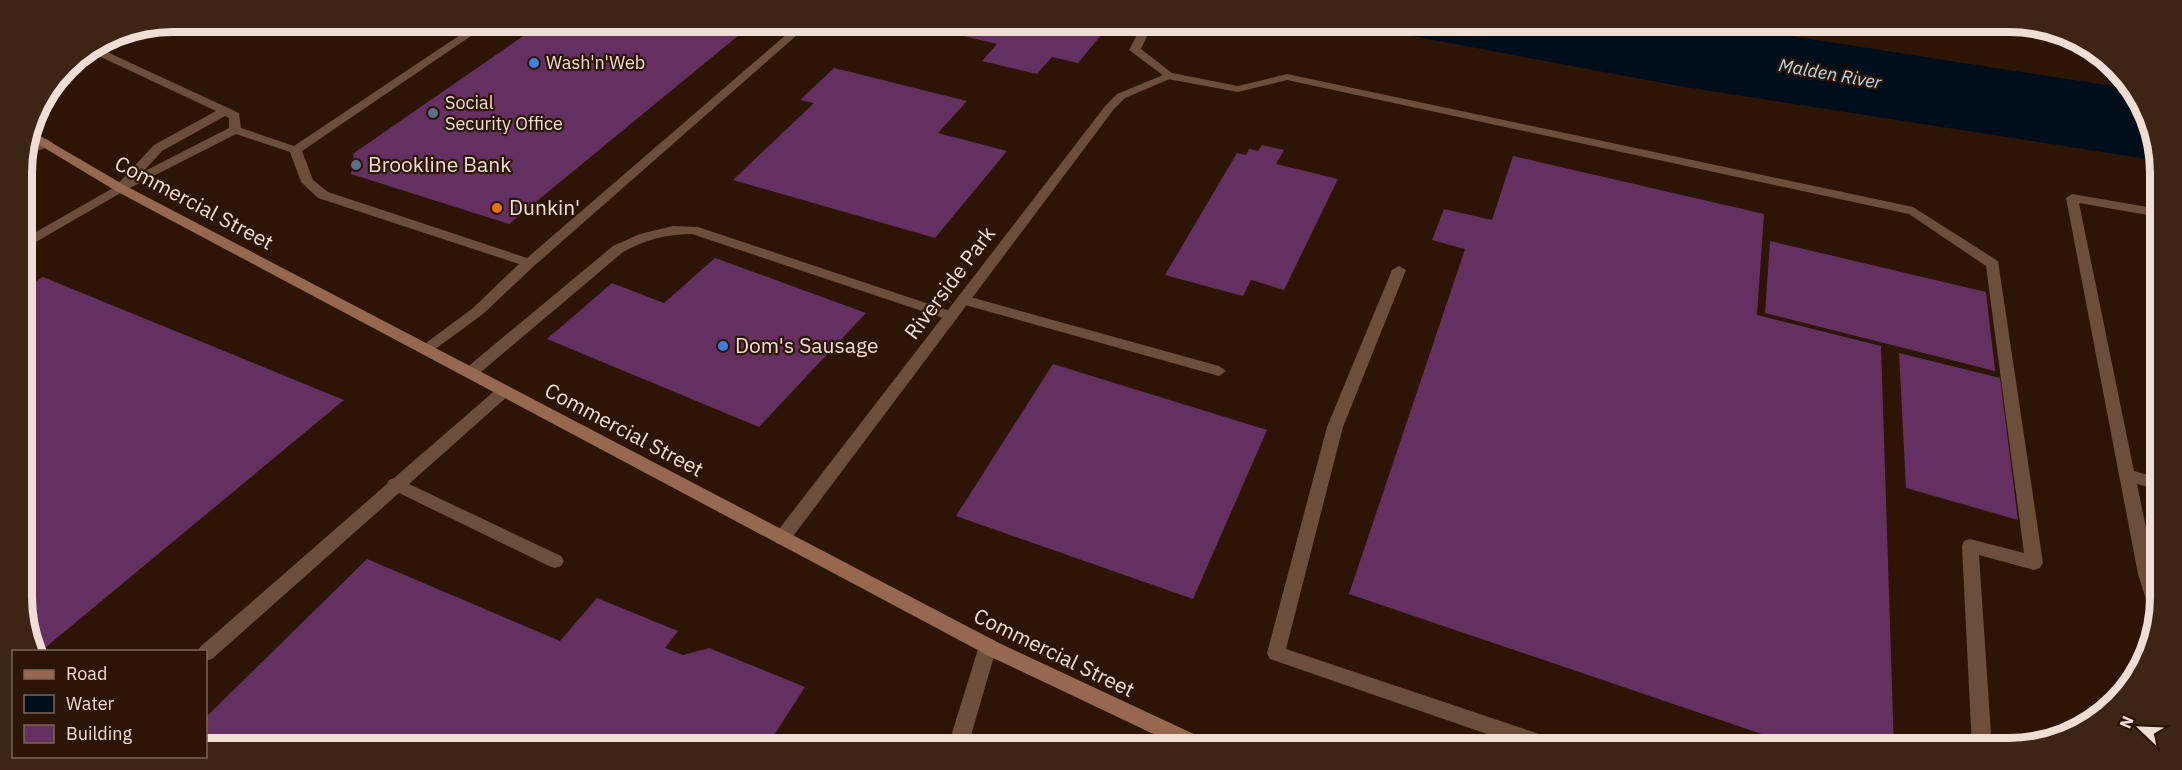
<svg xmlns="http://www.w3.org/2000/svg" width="2182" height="770" font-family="'IBM Plex Sans',sans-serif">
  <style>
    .water { fill: #000d1a }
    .building { fill: #643061 }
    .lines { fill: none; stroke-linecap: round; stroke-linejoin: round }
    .path { stroke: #6f594b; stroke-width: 3; stroke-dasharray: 4.5 2; stroke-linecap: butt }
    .lane { fill: #6c4e3d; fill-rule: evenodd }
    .street { fill: #6c4e3d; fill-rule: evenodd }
    .secondary { fill: #976850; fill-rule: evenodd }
    .shop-dot { fill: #3f7fe0; stroke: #2d1505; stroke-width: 2 }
    .service-dot { fill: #5c6f8a; stroke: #2d1505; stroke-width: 2 }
    .food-dot { fill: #e8710a; stroke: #2d1505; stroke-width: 2 }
    .labels { text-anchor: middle; stroke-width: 4.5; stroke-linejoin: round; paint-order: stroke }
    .far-poi-label { font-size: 18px; fill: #f0ded4; stroke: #2d1505; text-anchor: start }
    .far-water-label { font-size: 18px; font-style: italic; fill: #b5dbf4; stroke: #2d1505 }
    .poi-label { font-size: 21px; fill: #f0ded4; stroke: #2d1505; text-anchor: start }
    .street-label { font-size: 21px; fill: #f0ded4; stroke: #2d1505 }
    .rim { fill: none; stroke: #f0ded4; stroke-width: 8 }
  </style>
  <rect width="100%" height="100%" fill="#2d1505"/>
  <!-- water -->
  <path class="water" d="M1332 21H1694L2131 89 2160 153V161L1679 86Z"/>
  <!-- building -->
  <path class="building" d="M545 21H756L509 224 351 174 354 153Z
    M958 21H1083L1076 28 1102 34 1078 63 1052 57 1037 74 982 61 997 44 947 32Z
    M834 68 967 101 938 133 1007 151 935 238 733 180 814 103 800 100Z
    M1262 145 1284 150 1276 164 1338 179 1284 290 1251 280 1243 296 1165 275 1237 153 1246 155 1249 149 1258 151Z
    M1513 156 1764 214 1757 315 1881 346 1894 749H1806L1349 594 1465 249 1432 240 1444 209 1492 220Z
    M1770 241 1986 292 1995 371 1765 313Z
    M715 258 866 313 759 427 547 339 612 283 664 303Z
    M43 277 344 400 40 652H36L24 626 22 290Z
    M1899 353 2000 378 2018 520 1906 488Z
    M1053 364 1267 430 1193 599 956 516Z
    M367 559 560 641 597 598 678 631 665 648 683 655 709 648 805 687 771 740 792 749H206V717Z"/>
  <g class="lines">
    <!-- path -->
    <path class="path" d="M1852 21H1879"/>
    <!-- lane -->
    <path class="lane" d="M481 21H493L302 151 313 180 328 192 527 258 802 21H813L534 266 483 314 427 355 422 354 420 350 422 346 473 308 519 264 318 198 301 182 290 152 236 134 124 191H116L114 188 154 145 216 111 86 50 94 46 239 113 241 128 294 146ZM225 116 229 118V128L143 172 162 151Z
      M1144 21H1154L1141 49 1172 73 1238 86 1287 74 1913 207 1998 261 2043 563 2040 568 2034 570 1979 555 1992 749H1972L1962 546 1964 541 1970 539 2024 553 1986 266 1909 214 1287 80 1238 92 1168 79 1129 50Z
      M2004 21 2019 23 2014 25Z
      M47 139 53 143 51 146 23 156 25 148Z
      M2072 194 2159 209V217L2079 203 2134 471 2155 477V489L2137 484 2154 567V608L2148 606 2138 574 2066 198Z
      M673 226 698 227 956 313 958 316 956 319H946L692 234C666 234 645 240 623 252L475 377H465L463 373 465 369 613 246 640 234Z
      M1399 266 1406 270 1343 427 1286 649 1557 740 1564 743 1567 749H1530L1270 659 1267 653 1327 427 1392 270Z
      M963 295 1219 366 1226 371 1219 376 958 303 956 300 958 297Z
      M504 386 509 387 512 391 509 395 409 484 561 556 564 561 561 566 555 568 549 566 399 493 212 659 206 661V652H198L200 647 387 484 389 480 394 478 499 387Z
      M988 638 994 640 997 646 967 749H947L979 646 982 640Z"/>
    <!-- street -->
    <path class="street" d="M1168 73 1174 76 1172 78 1125 98 1114 109 788 543 782 545 776 543 774 538 776 533 1106 105 1117 94Z
      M120 184 124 185V191L22 250V240Z"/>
    <!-- secondary -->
    <path class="secondary" d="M30 130 124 185 1001 644 1213 743 1216 749H1185L989 656 116 191 28 138Z"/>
  </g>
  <!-- markers -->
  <g class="shop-dot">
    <circle cx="534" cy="63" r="6"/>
    <circle cx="723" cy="346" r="6"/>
  </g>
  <g class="service-dot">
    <circle cx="433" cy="113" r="6"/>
    <circle cx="356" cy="165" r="6"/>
  </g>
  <circle class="food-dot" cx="497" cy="208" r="6"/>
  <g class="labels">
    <!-- far-poi labels -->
    <g class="far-poi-label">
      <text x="546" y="69">Wash'n'Web</text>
      <text x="445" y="109">Social<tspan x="445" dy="21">Security Office</tspan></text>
    </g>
    <!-- far-water labels -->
    <g class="far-water-label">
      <text transform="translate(1830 74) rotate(10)" y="6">Malden River</text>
    </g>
    <!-- poi labels -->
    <g class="poi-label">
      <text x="368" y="172">Brookline Bank</text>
      <text x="509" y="215">Dunkin'</text>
      <text x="735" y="353">Dom's Sausage</text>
    </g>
    <!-- street labels -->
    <g class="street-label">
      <text transform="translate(194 203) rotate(28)" y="7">Commercial Street</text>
      <text transform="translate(950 283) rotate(-53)" y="7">Riverside Park</text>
      <text transform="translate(624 430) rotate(28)" y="7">Commercial Street</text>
      <text transform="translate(1054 653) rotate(26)" y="7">Commercial Street</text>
    </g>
  </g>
  <!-- crop -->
  <path d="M0 0H2182V770H0ZM173 32H2009A141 141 0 0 1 2150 173V597A141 141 0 0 1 2009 738H173A141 141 0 0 1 32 597V173A141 141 0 0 1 173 32Z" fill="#3d2516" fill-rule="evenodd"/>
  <path class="rim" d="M173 32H2009A141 141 0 0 1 2150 173V597A141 141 0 0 1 2009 738H173A141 141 0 0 1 32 597V173A141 141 0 0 1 173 32Z"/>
  <!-- legend -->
  <rect x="12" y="650" width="195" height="108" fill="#2d1505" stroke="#7b6558" stroke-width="1.5"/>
  <rect x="24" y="670" width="30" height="9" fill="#976850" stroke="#7b6558" stroke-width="1.5"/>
  <text x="66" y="680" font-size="18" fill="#f0ded4">Road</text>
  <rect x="24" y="695" width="30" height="18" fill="#000d1a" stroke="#7b6558" stroke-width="1.5"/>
  <text x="66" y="710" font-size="18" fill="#f0ded4">Water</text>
  <rect x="24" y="725" width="30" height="18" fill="#643061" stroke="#7b6558" stroke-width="1.5"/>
  <text x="66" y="740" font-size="18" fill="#f0ded4">Building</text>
  <!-- north arrow -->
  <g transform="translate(2140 728) rotate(293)" stroke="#2d1505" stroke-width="4.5" paint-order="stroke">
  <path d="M0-4.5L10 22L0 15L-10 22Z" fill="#f0ded4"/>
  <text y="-9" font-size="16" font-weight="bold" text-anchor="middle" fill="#f0ded4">N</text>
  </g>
</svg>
